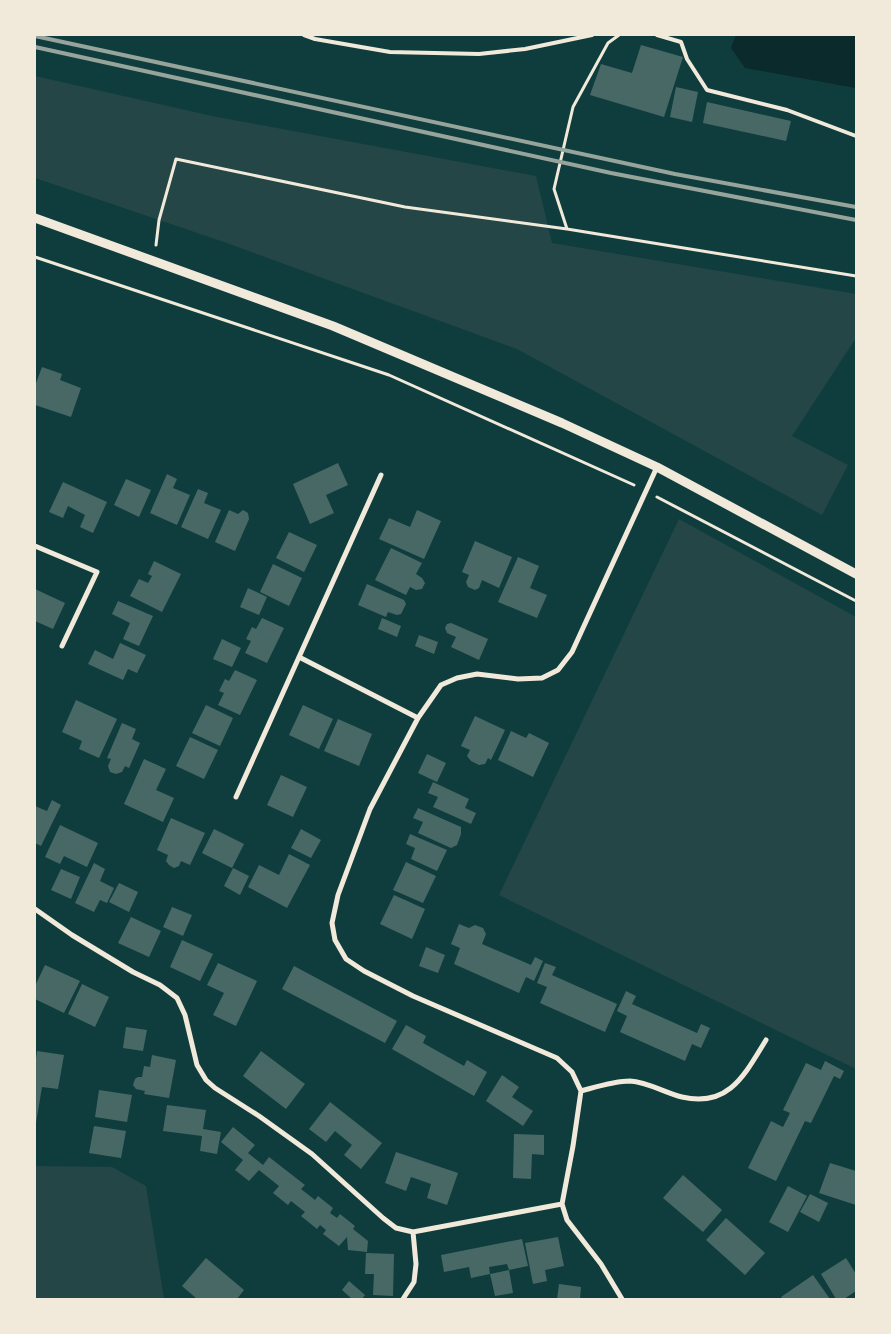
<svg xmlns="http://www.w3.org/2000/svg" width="891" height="1334" font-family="'Nunito Sans',sans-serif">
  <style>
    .green { fill: #244646 }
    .water { fill: #0a2a2b }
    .building { fill: #486865 }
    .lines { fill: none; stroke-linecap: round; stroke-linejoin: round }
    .path { stroke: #f1e9da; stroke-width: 3 }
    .service { stroke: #f1e9da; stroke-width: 4 }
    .minor { stroke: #f1e9da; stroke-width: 5 }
    .tertiary { stroke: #f1e9da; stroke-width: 9 }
    .rail { stroke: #97a49c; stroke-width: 4 }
  </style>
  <rect width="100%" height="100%" fill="#0f3d3e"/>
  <!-- green -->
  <path class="green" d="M35 76 212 116 536 176 552 243 856 294V338L792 436 848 465 822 515 517 349 224 242 35 178Z
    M679 519 856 617V1069L499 895Z
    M35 1166 112 1167 146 1186 164 1299H35Z"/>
  <!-- water -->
  <path class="water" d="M736 35H856V88L745 68 731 48Z"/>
  <!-- building -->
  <path class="building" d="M641 45 683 57 664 117 590 95 601 64 632 73Z
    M676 87 698 92 692 122 670 117Z
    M707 102 791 121 786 141 703 123Z
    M42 367 62 374 60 380 81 388 71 417 35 405V386Z
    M338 463 348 485 326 495 334 513 310 524 293 484Z
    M167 474 177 479 173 488 190 495 177 525 150 513Z
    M126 479 151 490 139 517 114 505Z
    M63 482 107 502 93 533 80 527 85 515 68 506 63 518 49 512Z
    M198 489 208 493 204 503 221 510 208 539 181 527Z
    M229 510 238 514 243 510 248 513 249 519 235 551 215 542Z
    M417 510 441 521 424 559 379 539 389 518 410 527Z
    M289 532 317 545 304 572 276 558Z
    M475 541 512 557 499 588 482 580 479 588 475 590 468 587 466 582 469 575 462 572Z
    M391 548 422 563 416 574 422 578 425 583 422 589 416 590 410 587 406 595 375 580Z
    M518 557 539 566 530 588 547 595 537 618 498 602Z
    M154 561 181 574 162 612 130 596 139 579 148 583 152 576 148 574Z
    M273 564 302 578 289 606 260 592Z
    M367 584 404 600 406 604 401 614 397 615 388 612 386 617 358 605Z
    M248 588 267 597 259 615 240 607Z
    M35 589 65 603 53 629 35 621Z
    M118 601 153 616 139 646 123 639 130 623 112 614Z
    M262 618 284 628 267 663 245 653 251 641 246 639 252 627 256 629Z
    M382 618 401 626 397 637 378 629Z
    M451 623 488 639 479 660 451 647 456 637 447 633 445 628 447 624Z
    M419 635 438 642 434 654 415 646Z
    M222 639 241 648 232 667 213 659Z
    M120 643 146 655 137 673 128 669 123 680 88 664 95 650 113 659Z
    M235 670 257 680 240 715 218 705 224 693 219 691 225 679 229 681Z
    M76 700 117 719 99 758 79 749 82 741 62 732Z
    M206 705 233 718 220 746 192 733Z
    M303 705 333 719 319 749 289 735Z
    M475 716 505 730 491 760 488 758 485 764 479 765 471 761 467 756 470 750 461 746Z
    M338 719 372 734 359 766 324 751Z
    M122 723 136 729 132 739 140 743 129 768 125 766 122 772 116 774 110 772 108 766 111 759 107 758Z
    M511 731 526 738 529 733 549 743 533 777 498 760Z
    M190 737 218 750 204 779 176 766Z
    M427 754 446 763 437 782 418 773Z
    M144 759 166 769 156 790 174 798 163 822 124 804Z
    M281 775 307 787 293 817 267 805Z
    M433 782 469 799 465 808 476 813 471 824 433 807 438 797 428 793Z
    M52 800 61 805 41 846 35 843V806L47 811Z
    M418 808 461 827V834L457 845 451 848 418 833 423 822 413 818Z
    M171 818 205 833 190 865 181 861 179 866 174 868 169 865 166 861 168 855 157 850Z
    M60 825 98 843 87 867 64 856 60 864 45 857Z
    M214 829 244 844 232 868 202 853Z
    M301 829 321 840 311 858 291 848Z
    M410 834 447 850 437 871 411 859 415 848 406 844Z
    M289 854 310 865 287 908 248 887 259 865 279 875Z
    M406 862 436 876 423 903 393 890Z
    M94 863 105 869 100 881 114 888 107 903 100 900 94 912 75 903Z
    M233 868 249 876 240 895 224 886Z
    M61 869 80 877 71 899 51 890Z
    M119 883 138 892 129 912 109 902Z
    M394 895 425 909 412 939 380 924Z
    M172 907 192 915 183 936 163 927Z
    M131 917 161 931 149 957 118 943Z
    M459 924 469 928 475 925 483 928 486 934 482 944 515 958 531 965 535 957 543 961 534 981 526 977 519 993 454 964 460 948 451 944Z
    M182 940 213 954 200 981 170 967Z
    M426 947 445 955 438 973 419 966Z
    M218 963 257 981 236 1026 213 1015 224 993 207 985Z
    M545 963 556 967 552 975 617 1004 605 1032 540 1003 547 987 537 983Z
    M45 965 80 981 64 1013 35 999V986Z
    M294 966 397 1021 385 1043 282 989Z
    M82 984 109 997 95 1027 68 1014Z
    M626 991 636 996 632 1004 697 1033 701 1024 710 1028 701 1048 692 1044 685 1061 620 1032 627 1016 617 1011Z
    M406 1025 426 1036 423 1043 464 1066 467 1060 487 1072 474 1096 392 1049Z
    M126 1027 147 1030 143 1051 123 1048Z
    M37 1051 64 1055 58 1089 42 1087 36 1123 35 1066Z
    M261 1051 305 1084 286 1109 243 1076Z
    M152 1055 176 1060 169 1098 144 1094 145 1091 136 1089 133 1085 135 1079 138 1077H142L144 1066 150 1067Z
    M825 1061 844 1071 840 1079 834 1076 811 1123 805 1121 776 1181 748 1168 771 1121 783 1127 790 1113 783 1110 806 1063 821 1070Z
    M502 1075 519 1087 512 1097 533 1111 523 1126 486 1101Z
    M99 1090 132 1095 127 1122 95 1117Z
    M330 1102 382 1143 361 1169 344 1155 352 1145 335 1131 326 1142 309 1129Z
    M167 1105 206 1110 203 1129 221 1132 217 1154 200 1151 202 1136 163 1131Z
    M94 1126 126 1131 121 1158 89 1153Z
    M233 1127 255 1145 248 1153 263 1165 269 1157 305 1185 301 1189 315 1200 318 1196 333 1208 330 1213 337 1218 340 1214 355 1226 353 1229 368 1241 367 1252 348 1250 347 1237 339 1246 323 1234 326 1230 320 1225 317 1229 301 1216 305 1212 291 1201 288 1205 273 1193 279 1186 259 1170 249 1181 235 1170 243 1160 221 1142Z
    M514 1134 544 1135V1155L532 1154 531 1179 513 1178Z
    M396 1152 458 1173 447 1205 427 1198 431 1184 411 1177 406 1191 385 1183Z
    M830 1163 856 1171V1205L819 1193Z
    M683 1175 722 1210 703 1232 663 1198Z
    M788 1186 807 1196 788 1232 769 1222Z
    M810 1194 828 1203 819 1222 800 1212Z
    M726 1218 765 1253 745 1275 706 1240Z
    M558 1237 564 1266 545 1270 547 1281 533 1284 525 1243Z
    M522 1239 528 1266 509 1270 507 1264 489 1267 490 1274 471 1278 469 1267 444 1272 441 1255Z
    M366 1253 394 1254 393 1296 373 1295 374 1274H365Z
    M206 1258 244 1290 237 1299H197L182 1286Z
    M846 1258 856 1274V1291L844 1299H836L821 1274Z
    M509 1270 513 1293 495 1296 490 1274Z
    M813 1275 830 1299H783L781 1297Z
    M349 1281 365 1295 362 1299H352L342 1290Z
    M559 1284 581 1287 580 1299H557Z"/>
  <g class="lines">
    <!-- path -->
    <path class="path" d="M619 35 608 43 573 107 554 189 567 229 856 276
      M156 245 159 220 176 159 405 207 567 229
      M35 257 389 375 634 485
      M657 497 856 601"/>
    <!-- service -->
    <path class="service" d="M304 35 315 39 390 52 479 54 525 49 592 35
      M657 35 681 42 687 59 707 90 787 110 856 136"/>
    <!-- minor -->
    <path class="minor" d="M35 546 97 572 62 646
      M299 657 418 718
      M236 797 381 475
      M35 909 72 935 133 972 160 985 177 998 185 1015 197 1065 206 1080 215 1088 259 1116 312 1154 383 1218 396 1228 413 1232 562 1204
      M581 1091C596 1087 614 1081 630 1081 648 1082 665 1093 682 1097 729 1108 745 1074 766 1040
      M403 1299 414 1282 416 1264 413 1232
      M622 1299 601 1264 567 1220 562 1204 573 1146 581 1091 572 1072 557 1058 413 996 364 971 346 959 335 940 332 923 338 895 370 809 418 718 441 685 457 678 477 674 518 679 542 678 558 670 572 652 657 467"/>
    <!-- tertiary -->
    <path class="tertiary" d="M35 218 333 326 562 423 657 467 856 574"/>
    <!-- rail -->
    <path class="rail" d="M35 36 675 174 856 207
      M35 47 611 173 856 220"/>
  </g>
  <!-- border -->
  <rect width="891" height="1334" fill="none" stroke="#f1e9da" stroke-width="72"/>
</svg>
